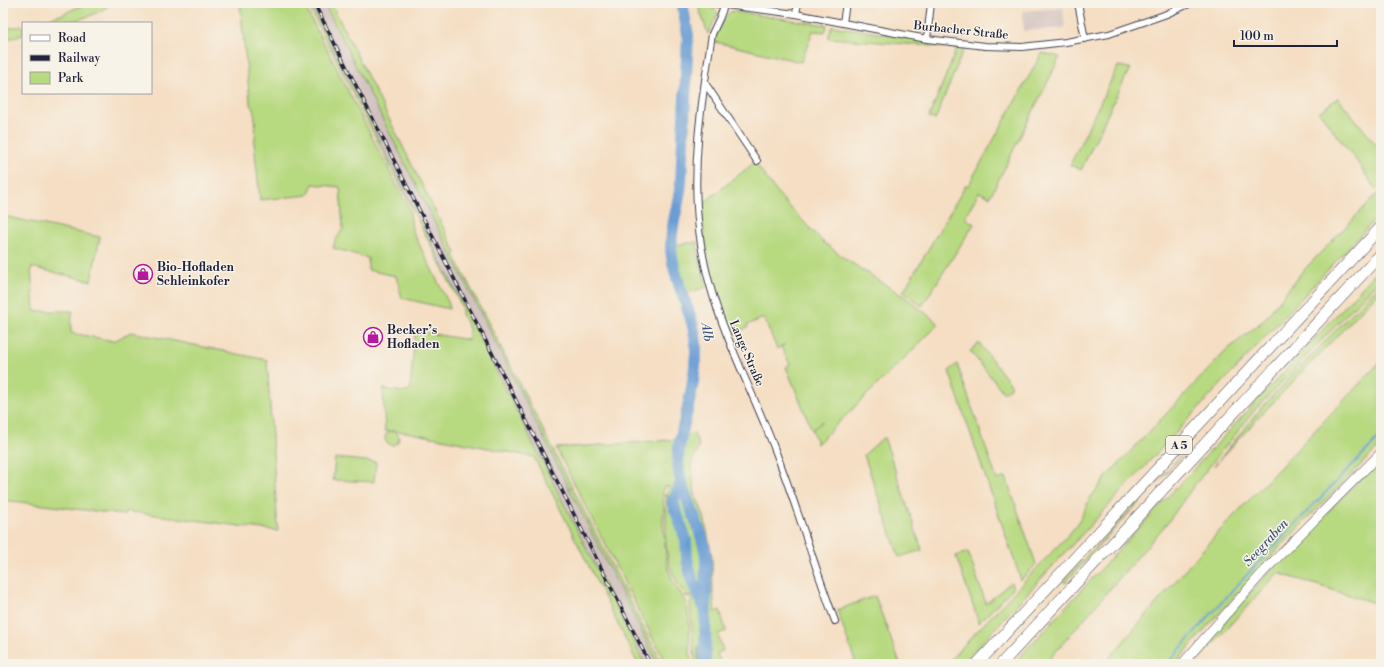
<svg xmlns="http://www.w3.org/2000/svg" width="1384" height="667" font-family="'Libre Bodoni',serif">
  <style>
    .industrial { fill: #d1c0bd }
    .green { fill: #b7d980; stroke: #6c7e5e }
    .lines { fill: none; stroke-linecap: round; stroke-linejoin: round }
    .stream { stroke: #699dd4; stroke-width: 2 }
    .river { stroke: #699dd4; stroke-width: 12 }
    .minor-casing { stroke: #423e4f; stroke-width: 8 }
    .primary-casing { stroke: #423e4f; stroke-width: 10 }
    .motorway-casing { stroke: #423e4f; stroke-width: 12 }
    .minor { stroke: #fff; stroke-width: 6 }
    .primary { stroke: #fff; stroke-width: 9 }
    .motorway { stroke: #fff; stroke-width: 11 }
    .rail-casing { stroke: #22223b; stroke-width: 3.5 }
    .rail { stroke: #f7f3e8; stroke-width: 2; stroke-dasharray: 6; stroke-linecap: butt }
    .labels { text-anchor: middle; stroke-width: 3; stroke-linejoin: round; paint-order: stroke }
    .shield { fill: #f7f3e8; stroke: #62616f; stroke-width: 1 }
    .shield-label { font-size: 11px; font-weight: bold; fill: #22223b }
    .street-label { font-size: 12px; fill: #22223b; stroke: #f7f3e8 }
    .poi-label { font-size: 12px; font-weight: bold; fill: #22223b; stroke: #f7f3e8; text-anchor: start }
    .water-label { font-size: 13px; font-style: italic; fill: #3e5378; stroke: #f7f3e8 }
  </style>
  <rect width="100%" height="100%" fill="#f7f3e8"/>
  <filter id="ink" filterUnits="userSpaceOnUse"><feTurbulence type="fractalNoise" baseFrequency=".025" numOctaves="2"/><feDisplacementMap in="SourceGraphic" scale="8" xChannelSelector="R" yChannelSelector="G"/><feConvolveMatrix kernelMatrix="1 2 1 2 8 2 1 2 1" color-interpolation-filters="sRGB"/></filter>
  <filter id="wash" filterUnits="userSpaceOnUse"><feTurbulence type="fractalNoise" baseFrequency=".012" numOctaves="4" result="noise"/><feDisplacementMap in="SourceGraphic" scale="16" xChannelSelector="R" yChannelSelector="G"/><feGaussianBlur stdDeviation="0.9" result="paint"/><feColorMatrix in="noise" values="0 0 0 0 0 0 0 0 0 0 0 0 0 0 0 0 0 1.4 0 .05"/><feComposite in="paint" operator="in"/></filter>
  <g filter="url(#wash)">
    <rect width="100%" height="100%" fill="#f5dec3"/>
    <!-- industrial -->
    <path class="industrial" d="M310 3H324L658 664H645Z
      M1063 8 1065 28 1024 31 1022 11Z"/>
    <!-- green -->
    <path class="green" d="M87 3H112C101 13 78 21 63 23 54 24 44 23 35 23L63 14Z
      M240 3H303L410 211 412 230 449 304V309L402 298 396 276 368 270V258L333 248 335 241 343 229 340 187 313 184 308 195 260 200 254 143C257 130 256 114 250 102Z
      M307 3H310L645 664H638L534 457 406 432 385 431 383 389 404 392 410 391 415 331 469 340V329L462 314V308L456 295Z
      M324 3H331L456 253 454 255 662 664H658Z
      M697 3C704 3 715 8 718 14L708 34Z
      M732 11 827 25 825 32 813 31 801 62 715 42C718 30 722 18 732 11Z
      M23 26V35L3 40V29Z
      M832 26 965 46 935 120 929 117 957 48 828 38Z
      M1042 53 1060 57 990 197 979 192 965 218 974 224 922 306 903 292 966 185 968 186Z
      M1118 66 1130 68 1081 170 1070 165Z
      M1338 98 1381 151V185L1376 190 1356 160 1319 112Z
      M755 162 771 185 785 202 823 242 847 260 909 300 939 324 817 444 812 430 823 421 812 430 786 367 790 364 781 347 785 344 777 349 764 318 747 325 748 327 731 335C716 293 704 249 701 205Z
      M1381 190V213L1198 409 962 664H946L1070 533 1079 522 1090 498 1107 476 1227 350 1263 321 1301 273Z
      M3 216 100 237 91 281 31 267 34 311H73L71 322V333L114 341 131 332 267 360 278 531 125 511V515L3 500Z
      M697 242 699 260 707 287 686 293 680 272 675 245Z
      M1381 267V278L1254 411 1193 487 1168 522 1045 664H1013Z
      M1381 283V290L1260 416 1214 466 1263 406Z
      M979 343 1012 386 1004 393 970 351Z
      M1381 361V445C1309 515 1240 587 1175 664H1104L1212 539Z
      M957 364 997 480 1006 477 1036 564 1021 580 949 371Z
      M385 438a7 7 0 1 1 14 0a7 7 0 1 1-14 0Z
      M694 433 699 446 691 465 695 494 704 516 712 556 713 592 715 612 720 610 726 631 718 634 723 651 717 653 721 664H699L698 646V664H695L690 603 692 601 690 596 687 597C680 587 674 578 670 567 663 544 667 518 666 495L668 496 670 512 669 496 666 494 670 487 666 486 663 490V498L664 509 663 523 666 557 668 568 673 582 686 601 689 619 690 651 691 664H666L556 448 659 441 676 439Z
      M884 437 922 550 899 557 864 455Z
      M1185 452 1065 583 1063 581Z
      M335 458 376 462 374 482 333 480Z
      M1381 458V605L1278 573 1194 664H1187L1276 564Z
      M968 552 986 604 1011 582 1013 588 979 623 956 556Z
      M875 596 900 664H856L837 610Z"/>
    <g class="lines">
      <!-- stream -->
      <path class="stream" d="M3 32 9 31
        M1167 664C1235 585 1308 510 1381 436"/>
      <!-- river -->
      <path class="river" d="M682 3 688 35 681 182C679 207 668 232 672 257 677 291 697 318 696 353 695 371 692 390 688 407 684 426 677 445 678 464 681 497 702 524 706 557L705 664
        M681 483 673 502 686 540 687 559 692 580 703 605"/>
    </g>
  </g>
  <g filter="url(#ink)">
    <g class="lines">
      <defs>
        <path id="minor" d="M710 3 796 14 927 39 960 43 985 46 1022 47 1066 42 1109 34 1164 15 1191 3
          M725 3 720 17 712 34C702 99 691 164 699 230 708 311 747 376 775 450 797 506 814 565 835 621
          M1078 3 1085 39
          M796 14 798 3
          M843 23 846 3
          M927 39 931 3
          M705 83 757 161"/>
        <path id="primary" d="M1182 664 1265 570 1381 453"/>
        <path id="motorway" d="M977 664 1381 227
          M1001 664 1381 254"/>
      </defs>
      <!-- minor casing -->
      <use href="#minor" class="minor-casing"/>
      <!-- primary casing -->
      <use href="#primary" class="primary-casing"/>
      <!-- motorway casing -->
      <use href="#motorway" class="motorway-casing"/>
      <!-- minor -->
      <use href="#minor" class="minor"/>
      <!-- primary -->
      <use href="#primary" class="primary"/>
      <!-- motorway -->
      <use href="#motorway" class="motorway"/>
      <defs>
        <path id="rail" d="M314 3 650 664"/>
      </defs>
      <!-- rail casing -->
      <use href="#rail" class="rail-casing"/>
      <!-- rail -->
      <use href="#rail" class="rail"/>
    </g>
  </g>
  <!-- icons -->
  <defs>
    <symbol id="shop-ring" viewBox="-11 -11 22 22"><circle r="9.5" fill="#f7f3e8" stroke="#b5179e" stroke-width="1.5"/><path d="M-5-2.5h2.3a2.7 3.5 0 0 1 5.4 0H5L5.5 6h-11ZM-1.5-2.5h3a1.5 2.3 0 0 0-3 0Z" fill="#b5179e"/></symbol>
  </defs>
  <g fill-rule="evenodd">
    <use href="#shop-ring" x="132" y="263" width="22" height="22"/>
    <use href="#shop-ring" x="362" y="326" width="22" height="22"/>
  </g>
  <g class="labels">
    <!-- shield labels -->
    <rect class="shield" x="1166" y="436" width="26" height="18" rx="3"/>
    <g class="shield-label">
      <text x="1179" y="449">A 5</text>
    </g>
    <!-- street labels -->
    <g class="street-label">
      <text transform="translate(961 30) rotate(6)" y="4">Burbacher Straße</text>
      <text transform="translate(747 353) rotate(67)" y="4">Lange Straße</text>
    </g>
    <!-- poi labels -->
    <g class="poi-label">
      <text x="157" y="271">Bio-Hofladen<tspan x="157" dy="14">Schleinkofer</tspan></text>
      <text x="387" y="334">Becker’s<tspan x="387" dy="14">Hofladen</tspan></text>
    </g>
    <!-- water labels -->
    <g class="water-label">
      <text transform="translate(708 332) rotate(82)" y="5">Alb</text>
      <text transform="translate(1265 542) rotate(-47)" y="5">Seegraben</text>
    </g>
  </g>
  <!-- margin -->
  <rect width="1384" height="667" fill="none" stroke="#f7f3e8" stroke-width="16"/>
  <!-- legend -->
  <rect x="22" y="22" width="130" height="72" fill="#f7f3e8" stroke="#a29fa3"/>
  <rect x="30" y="35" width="20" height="6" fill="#ffffff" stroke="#a29fa3"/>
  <text x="58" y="42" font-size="12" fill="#22223b">Road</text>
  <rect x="30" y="55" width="20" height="6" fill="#22223b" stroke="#a29fa3"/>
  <text x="58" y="62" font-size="12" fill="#22223b">Railway</text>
  <rect x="30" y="72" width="20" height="12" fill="#b7d980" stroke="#a29fa3"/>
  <text x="58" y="82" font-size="12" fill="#22223b">Park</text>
  <!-- scale -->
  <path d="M1234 40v6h103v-6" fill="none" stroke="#22223b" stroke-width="2"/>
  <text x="1240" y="40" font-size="12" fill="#22223b" stroke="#f7f3e8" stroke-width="3" paint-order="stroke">100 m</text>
</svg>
